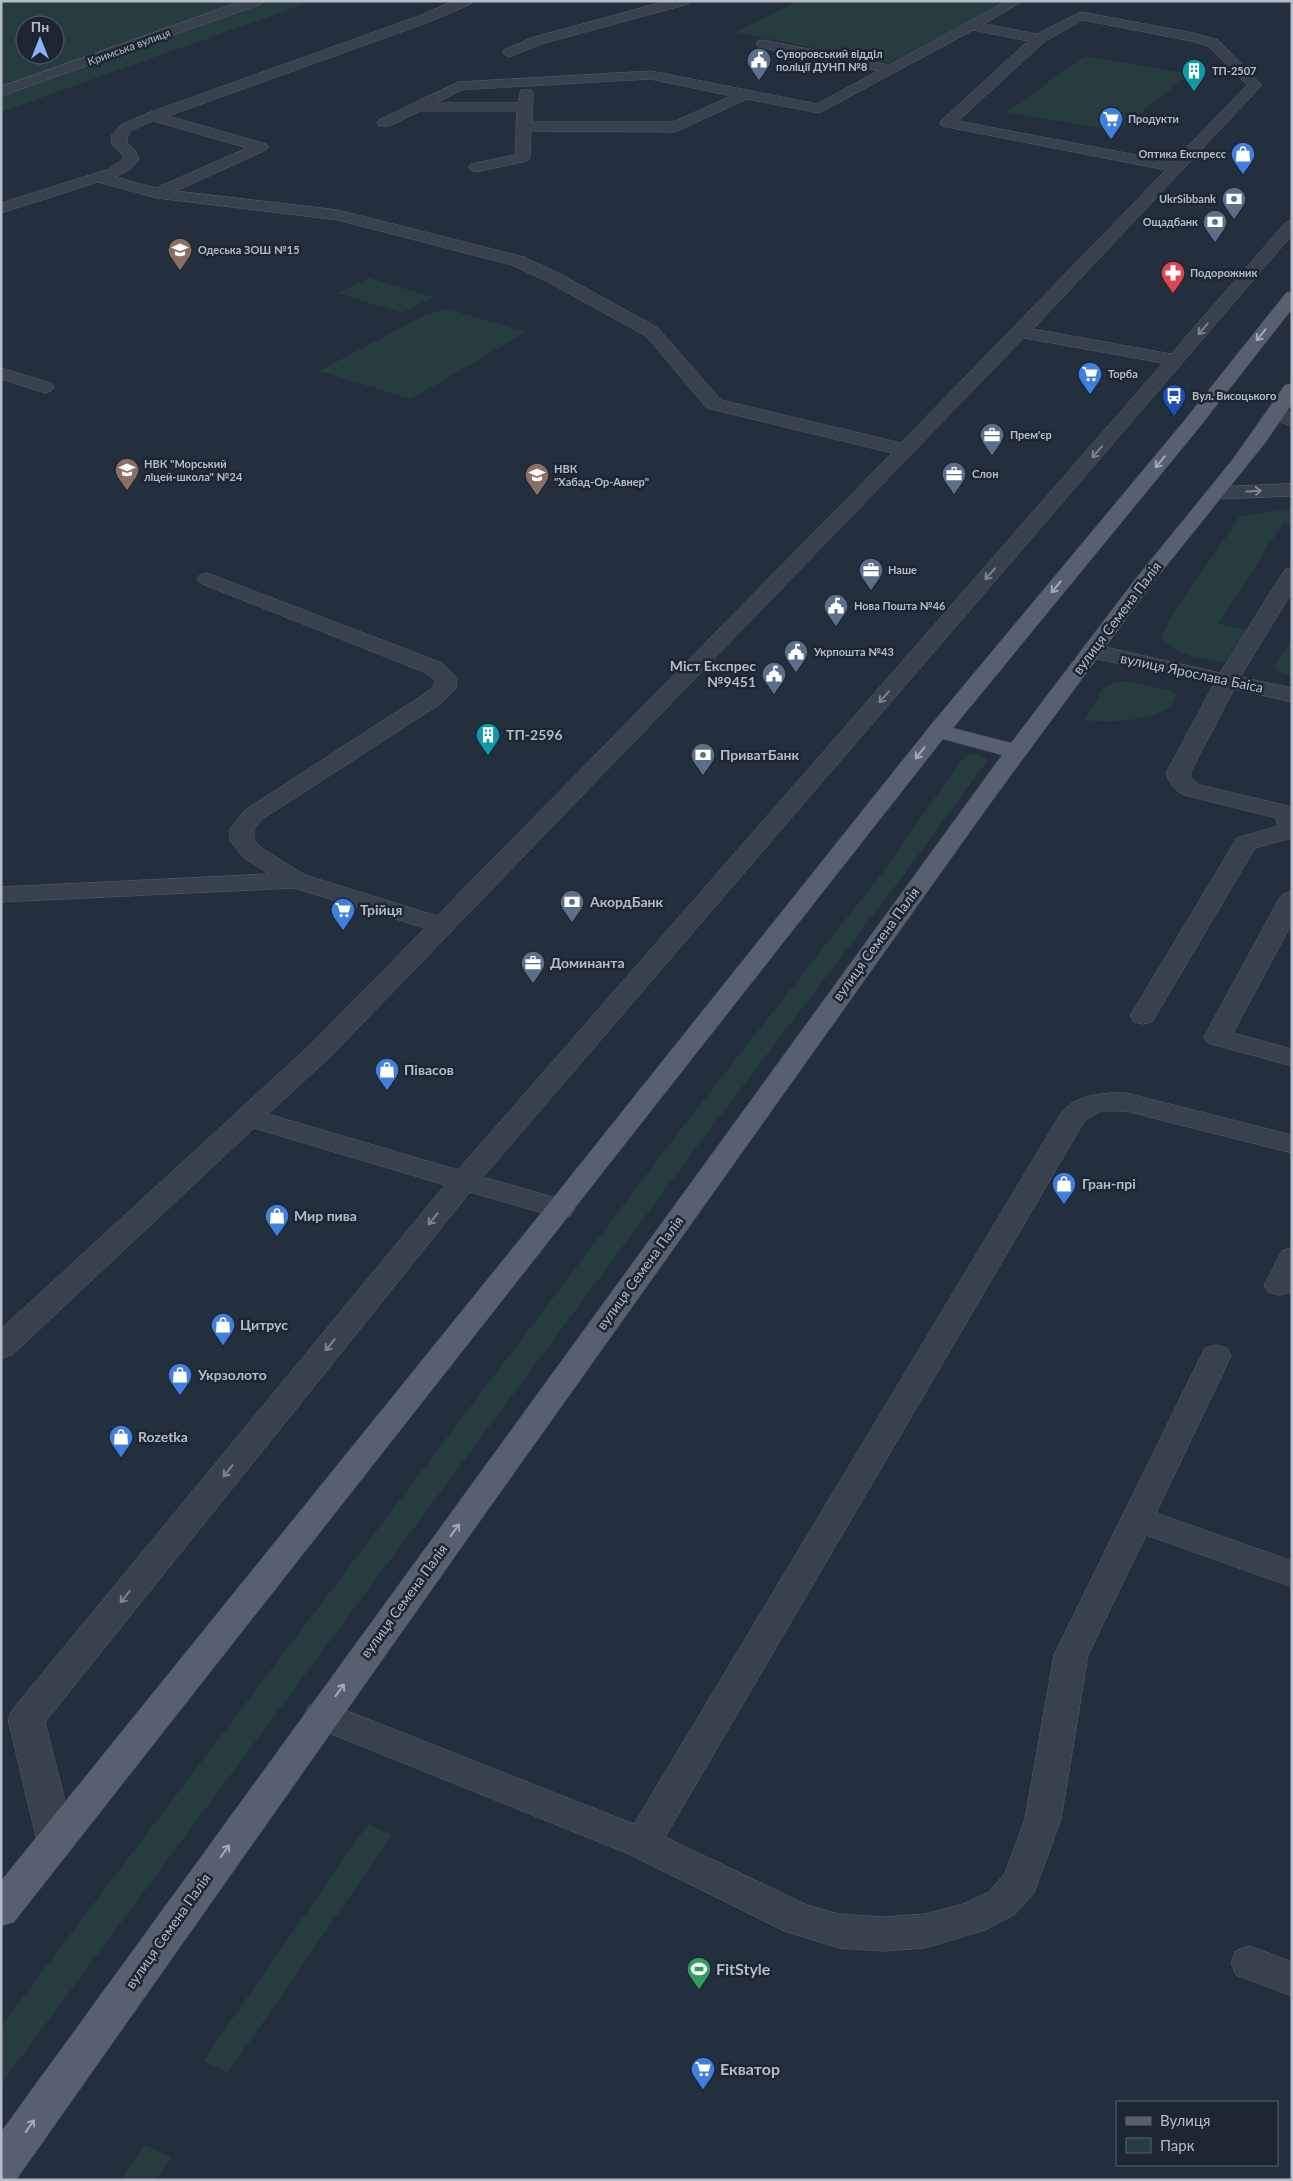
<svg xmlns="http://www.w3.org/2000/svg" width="1293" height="2181" font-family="Lato,sans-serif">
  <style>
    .green { fill: #263c3f; fill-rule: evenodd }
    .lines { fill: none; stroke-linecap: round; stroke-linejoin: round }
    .minor-casing { stroke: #565f6c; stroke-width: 1 }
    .major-casing { stroke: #414a57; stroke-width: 1 }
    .minor { fill: #38414e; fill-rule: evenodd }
    .major { fill: #56606e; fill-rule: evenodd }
    .oneway { stroke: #7c8592 }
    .oneway2 { stroke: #a1aab7 }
    .labels { text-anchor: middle; stroke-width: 5; stroke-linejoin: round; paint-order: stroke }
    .far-street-label { font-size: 11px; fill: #b4bcc9; stroke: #1d2633 }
    .far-poi-label { font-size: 11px; font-weight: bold; fill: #b4bcc9; stroke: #1d2633; text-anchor: start }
    .street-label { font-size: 14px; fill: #b4bcc9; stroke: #1d2633 }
    .poi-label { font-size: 14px; font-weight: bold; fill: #b4bcc9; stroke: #1d2633; text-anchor: start }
    .near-poi-label { font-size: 16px; font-weight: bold; fill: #b4bcc9; stroke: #1d2633; text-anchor: start }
  </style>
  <rect width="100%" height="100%" fill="#242f3e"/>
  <!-- green -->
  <path class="green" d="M1 1H313L1 112ZM25 25H55V55H25Z
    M799 1H1004L890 63 735 32Z
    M1084 56 1190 74 1117 131 1007 112Z
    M369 278 433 297 402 313 337 293Z
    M448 309 526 332 411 399 319 371 427 314Z
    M1292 509V524L1283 523 1218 624 1247 630 1224 663C1202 658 1175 656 1161 636L1170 619 1240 516Z
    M1292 640V676L1279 672 1275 666Z
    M1114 682H1131L1173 691 1176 695C1174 698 1173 703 1170 706 1157 721 1104 723 1085 720L1103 688Z
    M977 754 984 757 987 761 902 877 704 1137 1 2084V2026L681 1129 882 873 965 755Z
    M368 1824 392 1835 228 2073 203 2061Z
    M144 2145 171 2157 156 2180H120Z"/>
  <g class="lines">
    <defs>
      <path id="minor" d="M243 1H263L261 4 1 96V87Z
        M454 1H473L471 4 429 22 168 116 266 144 269 147 266 150 176 191 338 210 524 257 562 275 658 328 721 400 901 443 1166 170 942 126 940 123 942 120 1028 41 973 30 819 113 747 99 675 132 531 131 530 158 527 161 476 172 471 170 468 167 471 164 515 155 517 111H420L389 126H379L377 123 379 120 458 82 651 71 817 104 878 71 758 47 756 44 758 41 763 40 889 65 1006 1H1023L984 24 1037 34 1081 12 1193 33 1218 40 1262 85 1033 329 1171 354 1286 222 1292 220V235L483 1177 570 1202 575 1209 570 1216 560 1218 470 1192 45 1722 75 1841 69 1852 56 1857 43 1852 37 1841 8 1719 13 1709 445 1185 254 1128 12 1355 1 1358V1329L311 1044 425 928 294 888 1 902V887L269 874 244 858 230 841V829L245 810 424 694 434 686 435 680 426 673 200 583 197 579 200 575 207 573 442 663 457 678 456 688 440 704 261 820 254 830V840L262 848 305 875 437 916 892 453 707 408 646 336 550 283 512 265 338 220 157 198 98 182 1 213V203L109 169 123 159V155L112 145 111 136 121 125 148 113 419 16ZM1083 20 1191 41 1208 46 1247 85 1173 162 958 121 1044 42ZM651 79 731 96 673 122H532L533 93 531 90H521L518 103H436L461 90ZM154 121 247 148 156 188 115 177 131 169 139 159 135 150 127 143V137L131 131ZM1024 338 1163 363 458 1170 268 1114 331 1056Z
        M667 1H690L688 4 541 44 509 57 502 53 504 50 531 38Z
        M1 368 51 383 54 387 51 391 45 393 1 379Z
        M1276 408 1292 413V426L1269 418 1267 414 1269 410Z
        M1292 484V496L1216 499 1209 497 1206 493 1209 489 1216 487Z
        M1292 568V592L1240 677 1292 688V702L1234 689 1190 773 1192 779 1200 785 1292 807V838L1255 848 1152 1022 1143 1024 1134 1022 1130 1016 1237 838 1278 826 1276 818 1184 795C1175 790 1169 783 1166 773L1214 684 1084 656 1081 651 1084 646 1092 644 1220 673 1282 574 1285 570Z
        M1292 892V923L1233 1033 1292 1049V1066L1208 1043 1204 1037 1279 899 1283 894Z
        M1112 1093H1126L1292 1135V1153L1126 1111H1101L1085 1120 665 1837 807 1905 839 1914 883 1917 925 1914 963 1904 989 1892 1005 1873 1025 1819 1054 1655 1201 1356 1205 1348 1216 1345 1227 1348 1231 1356 1156 1513 1292 1561V1587L1146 1535 1088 1655 1061 1819 1034 1893 1015 1914 985 1930 925 1948 883 1951 839 1948 784 1931 629 1854 309 1725 304 1715 309 1705 322 1701 634 1824 1060 1115C1071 1098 1093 1094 1112 1093Z
        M1292 1248V1289L1290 1292 1279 1295 1268 1292 1264 1285 1282 1251Z
        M1250 1946 1292 1962V1996L1236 1975 1231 1963 1236 1951Z"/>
      <path id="major" d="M1292 292V309L1198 429 953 728 1011 743 1137 577 1233 459 1285 385 1292 384V404L1265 443 1151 585 989 805 475 1528 16 2180H1V2132L1002 755 943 739 14 1922 1 1926V1881L550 1202 930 726 1184 421 1286 293Z"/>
    </defs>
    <!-- minor casing -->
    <use href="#minor" class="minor-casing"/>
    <!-- major casing -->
    <use href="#major" class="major-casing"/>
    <!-- minor -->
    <use href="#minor" class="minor"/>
    <!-- major -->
    <use href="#major" class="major"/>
  </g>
  <!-- one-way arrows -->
  <defs><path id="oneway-shaft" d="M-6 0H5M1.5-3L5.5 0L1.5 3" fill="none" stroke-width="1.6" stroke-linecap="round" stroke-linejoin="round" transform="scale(1.25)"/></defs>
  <g class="oneway">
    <use href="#oneway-shaft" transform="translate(1203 329) rotate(131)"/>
    <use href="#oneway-shaft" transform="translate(1097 452) rotate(131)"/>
    <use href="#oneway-shaft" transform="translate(1254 491) rotate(-3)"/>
    <use href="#oneway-shaft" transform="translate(990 574) rotate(131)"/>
    <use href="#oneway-shaft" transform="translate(884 697) rotate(131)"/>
    <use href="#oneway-shaft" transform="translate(433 1219) rotate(129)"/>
    <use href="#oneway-shaft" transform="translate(330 1345) rotate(129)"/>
    <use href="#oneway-shaft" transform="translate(228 1471) rotate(129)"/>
    <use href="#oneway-shaft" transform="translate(125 1597) rotate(129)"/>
  </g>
  <g class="oneway2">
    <use href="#oneway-shaft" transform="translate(1261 335) rotate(129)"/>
    <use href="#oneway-shaft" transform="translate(1160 462) rotate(130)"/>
    <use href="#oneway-shaft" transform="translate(1056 587) rotate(130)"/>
    <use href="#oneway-shaft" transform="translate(920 753) rotate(128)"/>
    <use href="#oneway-shaft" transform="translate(455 1530) rotate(-54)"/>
    <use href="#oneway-shaft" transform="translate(340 1690) rotate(-54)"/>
    <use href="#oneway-shaft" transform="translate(225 1851) rotate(-55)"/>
    <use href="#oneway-shaft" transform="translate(30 2126) rotate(-55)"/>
  </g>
  <!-- icons -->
  <defs>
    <symbol id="civic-pin" viewBox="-11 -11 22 30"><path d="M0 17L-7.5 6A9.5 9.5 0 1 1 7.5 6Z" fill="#5c6f8a" stroke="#1d2633"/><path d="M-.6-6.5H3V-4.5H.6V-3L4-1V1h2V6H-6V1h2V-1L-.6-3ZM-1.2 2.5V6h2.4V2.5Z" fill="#fff"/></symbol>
    <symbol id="building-pin" viewBox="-11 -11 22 30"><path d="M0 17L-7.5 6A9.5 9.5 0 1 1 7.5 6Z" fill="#0f9aa8" stroke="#1d2633"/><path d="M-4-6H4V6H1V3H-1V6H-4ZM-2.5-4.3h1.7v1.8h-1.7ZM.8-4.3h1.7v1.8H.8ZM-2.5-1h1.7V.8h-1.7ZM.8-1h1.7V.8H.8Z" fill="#fff"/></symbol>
    <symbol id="supermarket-pin" viewBox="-11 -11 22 30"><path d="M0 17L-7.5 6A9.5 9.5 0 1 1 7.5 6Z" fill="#3f7fe0" stroke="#1d2633"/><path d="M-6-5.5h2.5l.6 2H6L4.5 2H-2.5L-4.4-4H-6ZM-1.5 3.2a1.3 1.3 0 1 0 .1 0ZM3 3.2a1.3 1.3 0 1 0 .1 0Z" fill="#fff"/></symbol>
    <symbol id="shop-pin" viewBox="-11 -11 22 30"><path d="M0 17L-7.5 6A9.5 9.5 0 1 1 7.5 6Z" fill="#3f7fe0" stroke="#1d2633"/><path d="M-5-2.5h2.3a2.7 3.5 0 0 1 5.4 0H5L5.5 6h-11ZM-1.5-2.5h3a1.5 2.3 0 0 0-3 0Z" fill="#fff"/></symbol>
    <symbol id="bank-pin" viewBox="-11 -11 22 30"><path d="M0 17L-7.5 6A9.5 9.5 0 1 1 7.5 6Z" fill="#5c6f8a" stroke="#1d2633"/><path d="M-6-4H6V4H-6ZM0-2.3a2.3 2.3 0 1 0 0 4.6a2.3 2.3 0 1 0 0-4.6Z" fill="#fff"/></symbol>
    <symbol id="school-pin" viewBox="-11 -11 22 30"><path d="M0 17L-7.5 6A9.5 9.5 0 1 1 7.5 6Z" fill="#8d6e63" stroke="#1d2633"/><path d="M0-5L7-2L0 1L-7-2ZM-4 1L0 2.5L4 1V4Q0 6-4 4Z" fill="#fff"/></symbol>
    <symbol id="pharmacy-pin" viewBox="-11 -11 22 30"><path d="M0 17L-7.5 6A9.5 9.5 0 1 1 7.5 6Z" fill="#e0444e" stroke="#1d2633"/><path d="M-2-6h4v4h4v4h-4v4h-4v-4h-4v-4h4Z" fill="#fff"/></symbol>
    <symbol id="bus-pin" viewBox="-11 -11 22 30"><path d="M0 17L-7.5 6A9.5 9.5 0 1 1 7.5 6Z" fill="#1a4fb4" stroke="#1d2633"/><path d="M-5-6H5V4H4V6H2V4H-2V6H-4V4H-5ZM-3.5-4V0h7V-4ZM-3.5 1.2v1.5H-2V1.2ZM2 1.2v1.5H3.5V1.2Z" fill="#fff"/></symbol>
    <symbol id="office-pin" viewBox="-11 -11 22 30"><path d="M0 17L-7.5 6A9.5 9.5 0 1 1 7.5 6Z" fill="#5c6f8a" stroke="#1d2633"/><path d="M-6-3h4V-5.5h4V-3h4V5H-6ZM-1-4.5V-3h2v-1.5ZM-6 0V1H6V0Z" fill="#fff"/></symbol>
    <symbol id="stadium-pin" viewBox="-11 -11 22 30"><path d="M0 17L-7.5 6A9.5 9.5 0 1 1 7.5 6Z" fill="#2e9e5b" stroke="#1d2633"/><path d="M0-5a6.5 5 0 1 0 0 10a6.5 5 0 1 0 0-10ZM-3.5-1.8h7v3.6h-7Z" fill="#fff"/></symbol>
  </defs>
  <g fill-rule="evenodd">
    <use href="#civic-pin" x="745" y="46" width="28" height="38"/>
    <use href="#building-pin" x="1180" y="57" width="28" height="38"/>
    <use href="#supermarket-pin" x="1097" y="105" width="28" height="38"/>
    <use href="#shop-pin" x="1229" y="140" width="28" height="38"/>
    <use href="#bank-pin" x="1220" y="185" width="28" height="38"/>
    <use href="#bank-pin" x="1201" y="208" width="28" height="38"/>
    <use href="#school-pin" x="166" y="236" width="28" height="38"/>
    <use href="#pharmacy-pin" x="1159" y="259" width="28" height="38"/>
    <use href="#supermarket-pin" x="1076" y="360" width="28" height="38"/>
    <use href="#bus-pin" x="1160" y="382" width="28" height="38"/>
    <use href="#office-pin" x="978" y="421" width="28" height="38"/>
    <use href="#school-pin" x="113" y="456" width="28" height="38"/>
    <use href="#office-pin" x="940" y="460" width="28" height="38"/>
    <use href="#school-pin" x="523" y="461" width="28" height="38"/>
    <use href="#office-pin" x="857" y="556" width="28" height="38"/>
    <use href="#civic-pin" x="822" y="592" width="28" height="38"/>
    <use href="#civic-pin" x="782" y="638" width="28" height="38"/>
    <use href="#civic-pin" x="760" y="660" width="28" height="38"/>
    <use href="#building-pin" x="474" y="721" width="28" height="38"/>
    <use href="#bank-pin" x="689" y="741" width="28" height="38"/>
    <use href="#bank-pin" x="558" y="888" width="28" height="38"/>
    <use href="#supermarket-pin" x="329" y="896" width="28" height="38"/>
    <use href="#office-pin" x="519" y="949" width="28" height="38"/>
    <use href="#shop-pin" x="373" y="1056" width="28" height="38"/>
    <use href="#shop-pin" x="1050" y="1170" width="28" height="38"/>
    <use href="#shop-pin" x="263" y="1202" width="28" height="38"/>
    <use href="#shop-pin" x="209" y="1311" width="28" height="38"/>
    <use href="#shop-pin" x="166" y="1361" width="28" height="38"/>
    <use href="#shop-pin" x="107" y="1423" width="28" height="38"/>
    <use href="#stadium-pin" x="685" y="1955" width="28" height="38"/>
    <use href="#supermarket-pin" x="689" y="2055" width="28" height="38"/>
  </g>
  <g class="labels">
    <!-- far-street labels -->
    <g class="far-street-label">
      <text transform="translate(129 47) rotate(-20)" y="4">Кримська вулиця</text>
    </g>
    <!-- far-poi labels -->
    <g class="far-poi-label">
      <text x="776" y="58">Суворовський відділ<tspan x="776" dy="13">поліції ДУНП №8</tspan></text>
      <text x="1212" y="75">ТП-2507</text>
      <text x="1128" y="123">Продукти</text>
      <text x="1226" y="158" text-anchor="end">Оптика Експресс</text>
      <text x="1216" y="203" text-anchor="end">UkrSibbank</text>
      <text x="1198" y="226" text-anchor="end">Ощадбанк</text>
      <text x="198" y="254">Одеська ЗОШ №15</text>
      <text x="1190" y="277">Подорожник</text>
      <text x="1108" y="378">Торба</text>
      <text x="1192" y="400">Вул. Висоцького</text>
      <text x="1010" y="439">Прем'єр</text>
      <text x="144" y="468">НВК "Морський<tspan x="144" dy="13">ліцей-школа" №24</tspan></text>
      <text x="554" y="473">НВК<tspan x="554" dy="13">"Хабад-Ор-Авнер"</tspan></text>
      <text x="972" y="478">Слон</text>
      <text x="888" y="574">Наше</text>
      <text x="854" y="610">Нова Пошта №46</text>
      <text x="814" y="656">Укрпошта №43</text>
    </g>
    <!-- street labels -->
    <g class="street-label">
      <text transform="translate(1117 618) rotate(-53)" y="5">вулиця Семена Палія</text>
      <text transform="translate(1192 673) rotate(12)" y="5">вулиця Ярослава Баіса</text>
      <text transform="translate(876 944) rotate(-54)" y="5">вулиця Семена Палія</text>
      <text transform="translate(640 1273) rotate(-54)" y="5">вулиця Семена Палія</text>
      <text transform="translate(404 1601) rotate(-54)" y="5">вулиця Семена Палія</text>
      <text transform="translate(168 1931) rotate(-55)" y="5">вулиця Семена Палія</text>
    </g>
    <!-- poi labels -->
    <g class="poi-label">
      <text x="756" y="671" text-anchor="end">Міст Експрес<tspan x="756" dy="16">№9451</tspan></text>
      <text x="506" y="740">ТП-2596</text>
      <text x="720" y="760">ПриватБанк</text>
      <text x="590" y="907">АкордБанк</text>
      <text x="360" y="915">Трійця</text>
      <text x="550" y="968">Доминанта</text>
      <text x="404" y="1075">Півасов</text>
      <text x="1082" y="1189">Гран-прi</text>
      <text x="294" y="1221">Мир пива</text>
      <text x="240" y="1330">Цитрус</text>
      <text x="198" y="1380">Укрзолото</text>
      <text x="138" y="1442">Rozetka</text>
    </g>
    <!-- near-poi labels -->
    <g class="near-poi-label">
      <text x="716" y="1975">FitStyle</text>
      <text x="720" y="2075">Екватор</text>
    </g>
  </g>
  <!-- border -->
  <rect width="1293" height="2181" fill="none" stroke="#b4bcc9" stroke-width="5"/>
  <!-- legend -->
  <rect x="1116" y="2101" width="162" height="65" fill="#1d2633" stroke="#59626f"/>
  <rect x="1126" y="2117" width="25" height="8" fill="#56606e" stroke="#59626f"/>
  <text x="1160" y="2126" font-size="15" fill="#b4bcc9">Вулиця</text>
  <rect x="1126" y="2138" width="25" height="15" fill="#263c3f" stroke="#59626f"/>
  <text x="1160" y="2151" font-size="15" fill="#b4bcc9">Парк</text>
  <!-- north arrow -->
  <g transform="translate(40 40)"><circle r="24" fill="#1d2633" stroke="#59626f"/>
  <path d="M0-4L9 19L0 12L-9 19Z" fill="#8ab4f8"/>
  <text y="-8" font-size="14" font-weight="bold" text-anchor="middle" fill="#b4bcc9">Пн</text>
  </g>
</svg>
